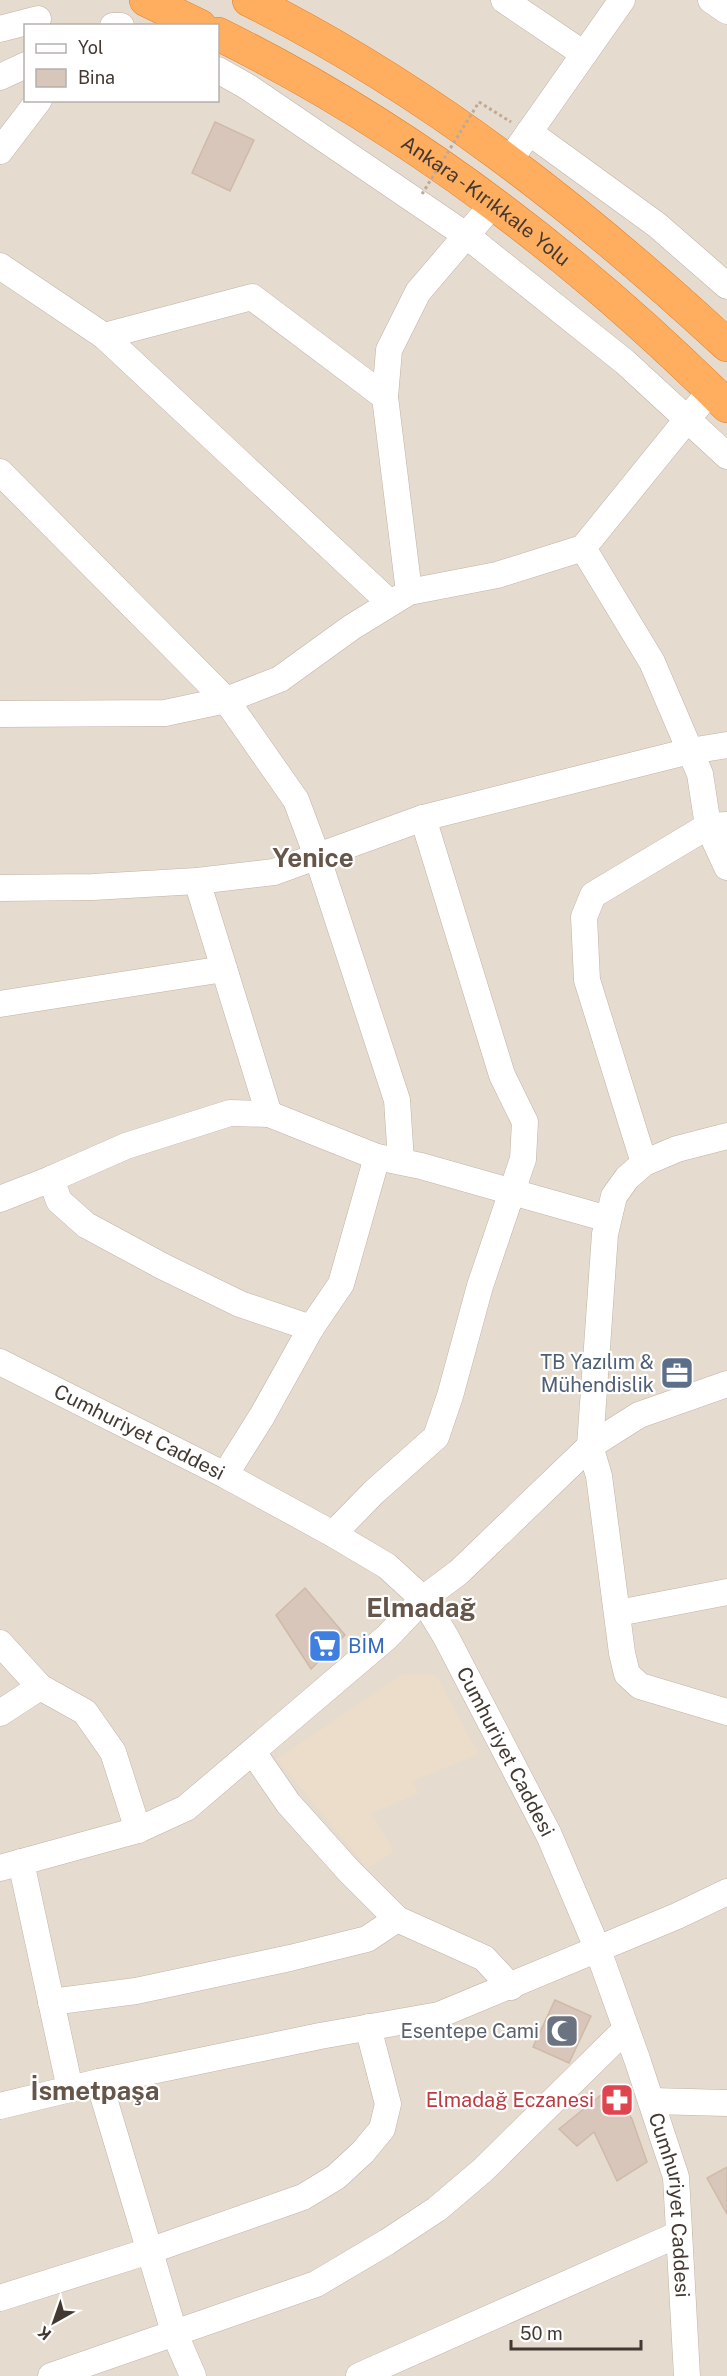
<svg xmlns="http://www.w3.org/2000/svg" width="727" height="2376" font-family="'Public Sans',sans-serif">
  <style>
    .residential { fill: #e6dbcf; fill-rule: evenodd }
    .education { fill: #ecddca }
    .building { fill: #d7c6b9; stroke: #cfbaa9; stroke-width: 1.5 }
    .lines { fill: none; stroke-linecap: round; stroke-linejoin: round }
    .minor-casing { stroke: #c0b3a7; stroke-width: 27 }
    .highway-casing { stroke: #e47f29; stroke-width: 34 }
    .path { stroke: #c0a994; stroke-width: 3; stroke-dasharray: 3 3; stroke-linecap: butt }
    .minor { stroke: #fff; stroke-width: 26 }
    .highway { stroke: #ffae5f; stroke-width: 33 }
    .path-bridge { stroke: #c0a994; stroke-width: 3; stroke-dasharray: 3 3; stroke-linecap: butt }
    .labels { text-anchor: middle; stroke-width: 4.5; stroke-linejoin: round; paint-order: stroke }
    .street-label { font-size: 20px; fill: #433932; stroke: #fff }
    .service-label { font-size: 20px; fill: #4e5e75; stroke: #fff; text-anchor: end }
    .shop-label { font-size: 20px; fill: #366cbe; stroke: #fff; text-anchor: start }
    .worship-label { font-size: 20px; fill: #5b616d; stroke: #fff; text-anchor: end }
    .health-label { font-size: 20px; fill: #be3a42; stroke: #fff; text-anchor: end }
    .district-label { font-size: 26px; font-weight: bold; fill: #665549; stroke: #fff }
  </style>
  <rect width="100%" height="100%" fill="#f2eae1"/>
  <!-- residential -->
  <path class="residential" d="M0 0H727V2376H0ZM26 26H218V100H26Z"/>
  <!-- education -->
  <path class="education" d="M402 1675H436L479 1754 412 1781 419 1793 372 1813 394 1852 367 1868 277 1759Z"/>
  <!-- building -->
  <path class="building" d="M215 122 254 140 230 191 192 173Z
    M305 1588 345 1635 311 1669 276 1615Z
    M555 2000 591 2016 569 2063 533 2047Z
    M612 2086 632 2119 647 2162 617 2181 594 2132 577 2146 559 2129Z
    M727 2167V2214L707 2178Z"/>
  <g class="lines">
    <defs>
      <g id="minor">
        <path d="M504 0 584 54"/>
        <path d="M711 0 727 11"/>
        <path d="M113 26H121"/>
        <path d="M0 29 38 19"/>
        <path d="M218 70 248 87 467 236 625 362 727 456"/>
        <path d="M0 77 26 65"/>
        <path d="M529 132 657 225 727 286"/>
        <path d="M0 151 39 100"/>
        <path d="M509 161 622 0"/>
        <path d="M0 266 104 336 389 602"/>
        <path d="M104 336 252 297 385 397"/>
        <path d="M0 472 226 700 296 800 317 856 397 1100 401 1161"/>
        <path d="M583 548 652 662 700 774 708 826 727 867"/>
        <path d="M409 592 385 397 389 350 418 292 493 204"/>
        <path d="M0 714 165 713 226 700 280 679 352 627 409 592 497 575 583 548 711 390"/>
        <path d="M197 881 269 1114"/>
        <path d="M0 888 93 887 197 881 274 872 423 818 690 751 727 745"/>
        <path d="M0 1004 224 969"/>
        <path d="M727 1136 677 1149 644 1163 627 1178 614 1196 605 1234 590 1446 599 1476 622 1653 627 1674 640 1686 727 1712"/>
        <path d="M644 1163 587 980 584 917 593 895 708 826 727 825"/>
        <path d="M51 1179 59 1201 86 1225 162 1266 240 1304 311 1328"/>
        <path d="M0 1199 51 1179 126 1146 230 1113 269 1114 377 1157 421 1166 608 1219"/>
        <path id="s1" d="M0 1362 225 1475 333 1534 387 1566 423 1599 446 1637 549 1835 598 1950 637 2059 676 2177 687 2376"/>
        <path d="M225 1475 262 1416 311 1328 341 1284 377 1157"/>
        <path d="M333 1534 374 1492 436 1437 450 1396 480 1286 523 1159 525 1122 502 1075 423 818"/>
        <path d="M618 1613 727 1592"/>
        <path d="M0 1643 40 1687 85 1712 113 1752 138 1830"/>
        <path d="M0 1713 40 1687"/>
        <path d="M253 1752 288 1803 349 1871 397 1919 484 1958 511 1987"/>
        <path d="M21 1862 70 2089"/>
        <path d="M0 1868 138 1830 186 1808 387 1637 423 1599 459 1572 590 1446 639 1415 727 1384"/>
        <path d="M51 2002 136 1991 290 1958 367 1939 397 1919"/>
        <path d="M99 2082 174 2332 193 2376"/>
        <path d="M651 2101 727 2103"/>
        <path d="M0 2106 99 2082 320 2036 439 2015 677 1916 727 1892"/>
        <path d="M0 2298 149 2251 303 2197 336 2177 363 2152 382 2129 388 2104 368 2027"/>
        <path d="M51 2376 316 2284 387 2242 437 2209 483 2170 626 2029"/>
        <path d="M359 2376 679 2234"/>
      </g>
      <g id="highway">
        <path d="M146 0 200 26"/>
        <path d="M249 0C426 88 582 211 727 345"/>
        <path id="s2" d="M218 34C407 127 578 258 727 406"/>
      </g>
    </defs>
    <!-- minor casing -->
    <use href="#minor" class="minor-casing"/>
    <!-- highway casing -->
    <use href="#highway" class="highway-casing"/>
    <!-- path -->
    <path class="path" d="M479 102 511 122"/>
    <!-- minor -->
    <use href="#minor" class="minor"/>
    <!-- highway -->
    <use href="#highway" class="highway"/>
    <!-- path-bridge -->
    <path class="path-bridge" d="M422 194 479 102"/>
  </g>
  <!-- icons -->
  <defs>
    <symbol id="office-square" viewBox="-11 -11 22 22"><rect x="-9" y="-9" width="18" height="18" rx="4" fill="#5c6f8a" stroke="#fff"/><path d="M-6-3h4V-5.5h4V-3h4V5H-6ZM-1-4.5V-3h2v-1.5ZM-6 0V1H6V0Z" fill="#fff"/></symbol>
    <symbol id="supermarket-square" viewBox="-11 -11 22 22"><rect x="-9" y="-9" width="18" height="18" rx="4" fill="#3f7fe0" stroke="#fff"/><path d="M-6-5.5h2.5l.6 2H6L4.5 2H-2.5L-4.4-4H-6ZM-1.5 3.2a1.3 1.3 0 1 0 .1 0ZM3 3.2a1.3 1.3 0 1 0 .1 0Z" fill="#fff"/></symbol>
    <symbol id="mosque-square" viewBox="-11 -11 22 22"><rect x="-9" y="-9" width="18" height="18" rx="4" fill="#6b7280" stroke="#fff"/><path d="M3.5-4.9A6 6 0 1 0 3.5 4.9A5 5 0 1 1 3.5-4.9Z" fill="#fff"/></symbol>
    <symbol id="pharmacy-square" viewBox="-11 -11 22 22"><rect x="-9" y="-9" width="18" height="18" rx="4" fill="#e0444e" stroke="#fff"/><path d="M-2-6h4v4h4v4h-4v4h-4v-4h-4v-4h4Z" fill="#fff"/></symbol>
  </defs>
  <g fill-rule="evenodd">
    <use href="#office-square" x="658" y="1354" width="38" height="38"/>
    <use href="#supermarket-square" x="306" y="1627" width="38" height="38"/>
    <use href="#mosque-square" x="543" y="2012" width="38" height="38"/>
    <use href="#pharmacy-square" x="598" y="2081" width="38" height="38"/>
  </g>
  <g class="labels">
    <!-- street labels -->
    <g class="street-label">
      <text dy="7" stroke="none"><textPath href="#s2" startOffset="316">Ankara - Kırıkkale Yolu</textPath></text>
      <text dy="7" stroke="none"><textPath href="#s1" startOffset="156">Cumhuriyet Caddesi</textPath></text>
      <text dy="7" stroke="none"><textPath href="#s1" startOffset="660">Cumhuriyet Caddesi</textPath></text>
      <text dy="7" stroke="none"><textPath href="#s1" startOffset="1146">Cumhuriyet Caddesi</textPath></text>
    </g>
    <!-- service labels -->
    <g class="service-label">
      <text x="654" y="1369">TB Yazılım &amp;<tspan x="654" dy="23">Mühendislik</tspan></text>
    </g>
    <!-- shop labels -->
    <g class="shop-label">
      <text x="348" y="1653">BİM</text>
    </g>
    <!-- worship labels -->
    <g class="worship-label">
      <text x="539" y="2038">Esentepe Cami</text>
    </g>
    <!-- health labels -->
    <g class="health-label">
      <text x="594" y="2107">Elmadağ Eczanesi</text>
    </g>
    <!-- district labels -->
    <g class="district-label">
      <text x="313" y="867">Yenice</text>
      <text x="421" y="1617">Elmadağ</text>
      <text x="95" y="2100">İsmetpaşa</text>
    </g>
  </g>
  <!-- legend -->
  <rect x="24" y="24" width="195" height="78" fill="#ffffff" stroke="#b4b0ad" stroke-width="1.5"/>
  <rect x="36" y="44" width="30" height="9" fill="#ffffff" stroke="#b4b0ad" stroke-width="1.5"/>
  <text x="78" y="54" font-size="18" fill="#433932">Yol</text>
  <rect x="36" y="69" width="30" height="18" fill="#d7c6b9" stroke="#b4b0ad" stroke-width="1.5"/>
  <text x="78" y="84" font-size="18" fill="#433932">Bina</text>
  <!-- north arrow -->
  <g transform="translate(54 2322) rotate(220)" stroke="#ffffff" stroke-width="4.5" paint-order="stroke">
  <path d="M0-4.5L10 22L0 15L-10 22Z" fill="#433932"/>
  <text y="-9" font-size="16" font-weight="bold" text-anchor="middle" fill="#433932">K</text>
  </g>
  <!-- scale -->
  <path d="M511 2340v9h130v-9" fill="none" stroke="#433932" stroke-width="3"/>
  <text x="520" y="2340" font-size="18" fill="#433932" stroke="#ffffff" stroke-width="4.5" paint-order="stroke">50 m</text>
</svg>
